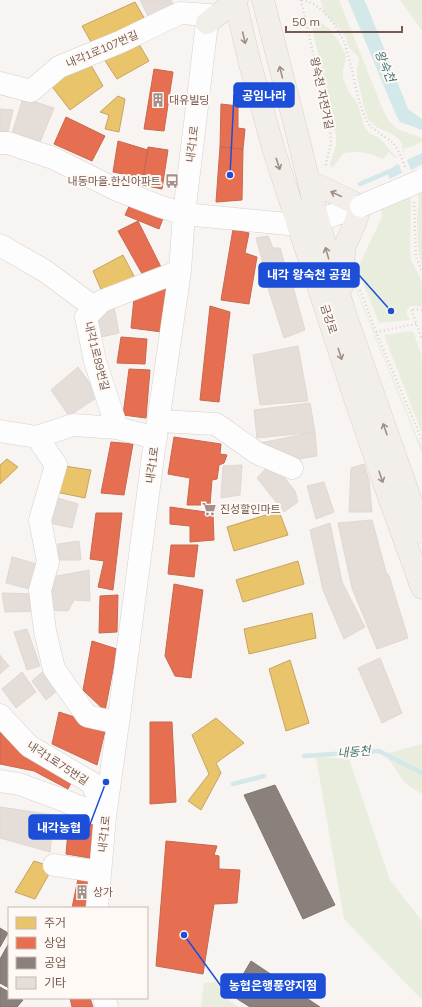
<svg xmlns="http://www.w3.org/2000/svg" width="422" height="1007" font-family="Mulish,'Noto Sans KR',sans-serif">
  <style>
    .green { fill: #e8eddd }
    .water { fill: #d3e8e8 }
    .pier { fill: #f8f4f1 }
    .homes { fill: #e9c46a; stroke: #c6a463 }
    .shops { fill: #e76f51; stroke: #c56951 }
    .industry { fill: #8a817c; stroke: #84756f }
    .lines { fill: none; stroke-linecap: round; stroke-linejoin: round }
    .stream { stroke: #d3e8e8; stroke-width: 4.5 }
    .building { fill: #e5ddd8; stroke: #e1d7d3 }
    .minor-casing { stroke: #d7d0cd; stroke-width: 23 }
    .major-casing { stroke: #d9d0ce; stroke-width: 23 }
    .path { stroke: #dad3d0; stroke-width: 2.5; stroke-dasharray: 1 3; stroke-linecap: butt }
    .minor { stroke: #fefdfd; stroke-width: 22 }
    .major { stroke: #f2eee9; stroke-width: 22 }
    .minor-bridge-casing { stroke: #d7d0cd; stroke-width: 23; stroke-linecap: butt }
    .minor-bridge { stroke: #fefdfd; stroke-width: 22 }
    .oneway { stroke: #a18e87 }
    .labels { text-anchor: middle; stroke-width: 4; stroke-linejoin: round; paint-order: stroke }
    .street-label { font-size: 11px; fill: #755a52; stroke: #fef9f4 }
    .poi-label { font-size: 11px; fill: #755a52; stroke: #fef9f4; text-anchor: start }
    .water-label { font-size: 12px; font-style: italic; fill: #467678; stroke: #fef9f4 }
    .leader { fill: none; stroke: #1d4ed8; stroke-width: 1.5 }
    .callout-dot { fill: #1d4ed8; stroke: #fef9f4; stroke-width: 1.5 }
    .callout { fill: #1d4ed8; stroke: #1d4ed8; stroke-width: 1.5 }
    .callout-label { font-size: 12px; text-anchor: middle; font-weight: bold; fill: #fff }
  </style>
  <rect width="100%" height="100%" fill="#f8f4f1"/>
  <!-- green -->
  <path class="green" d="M306 0 313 29 318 25 320 22 331 30 342 47 345 53 346 57 343 71V78L349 92 358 105 364 126 369 133 379 138 384 143 396 157 404 154C403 151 403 147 402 144 396 131 378 132 370 121 364 113 360 86 357 76V70L359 60 358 57 348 46 346 37 323 11 322 4 320 0H339L383 110 389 121 397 129 422 138V141L414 146 404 148V154L395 158 389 152 383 159C367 152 361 151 344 153L332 168 330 164 336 145V135Z
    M400 0H422V31Z
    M422 170V264L420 260 418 246 417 218 419 200 415 179 407 182 411 202 410 251 411 260 422 281V306H410L408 309 406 313 410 320 379 323 362 280 354 283 417 437 422 446V453L352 280 382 217 379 193Z
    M413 331 422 356 421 360 422 364V433L384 335Z
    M422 744V794L406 784 385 754Z
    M316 757 349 759 390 880 422 921V1000L344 919Z
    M230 981 225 998 239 1007H201L204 983Z"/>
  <!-- water -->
  <path class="water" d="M348 0H364L368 8 408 109 419 117 422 119V130L400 122 396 115Z
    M422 153V166L390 180 388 175 394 166Z"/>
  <!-- pier -->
  <path class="pier" d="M406 158 411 170 422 164V168L389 182 387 180 402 173 398 162Z"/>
  <!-- homes -->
  <path class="homes" d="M135 2 146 21 91 42 82 26Z
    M136 39 149 61 117 79 102 56Z
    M88 60 103 86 70 110 50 84Z
    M118 96 125 99 119 132 105 129 109 115 100 112Z
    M123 255 135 278 103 294 93 271Z
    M7 459 18 467 0 484V465Z
    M64 466 91 470 85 498 56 492Z
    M279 511 288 535 234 551 227 527Z
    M298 561 304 584 243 602 236 580Z
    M312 613 316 638 249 654 244 629Z
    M290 660 309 723 286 731 269 669Z
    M216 718 244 743 216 763 221 773 201 810 188 801 209 774 192 735Z
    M34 861 53 867 35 899 15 892Z"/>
  <!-- shops -->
  <path class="shops" d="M154 69 173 72 164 131 144 129Z
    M221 104 238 106V128L245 129 243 149 220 147Z
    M66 117 105 136 92 161 54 144Z
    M118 141 148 150 143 178 113 172Z
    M148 147 168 150 162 189 142 185Z
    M220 147 243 149 242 200 216 202Z
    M132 200 165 213 159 229 125 215Z
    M138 221 162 269 145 279 118 231Z
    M233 229 249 233 245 253 257 257 249 304 221 300Z
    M166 283 162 332 131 328 134 298Z
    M210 306 230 312 219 402 200 400Z
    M121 337 147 339 145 364 117 363Z
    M129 369 150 370 146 418 123 415Z
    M174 437 221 444 220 454 227 455 224 463 219 465 217 479 212 480 210 505H187L190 478 168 474Z
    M111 442 133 444 124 495 101 493Z
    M170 507 213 513 214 540 190 542V526L170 524Z
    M96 513H122L113 590 98 587 104 561 90 559Z
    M171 545H198L194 577 168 574Z
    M174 584 203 590 191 678 175 676 165 656Z
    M118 595 117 632 99 633 100 596Z
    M92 641 117 649 105 711 83 690Z
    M59 712 106 727 97 765 52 744Z
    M150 722H172L176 802 150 804Z
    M0 730 72 781 68 789 34 771 0 764Z
    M69 820 94 824 90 858 66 854Z
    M166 841 217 846 214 855 219 856V869L240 870 237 903 214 904 203 974 156 966Z
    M79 874 89 876 87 908H72Z
    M70 998H90L93 1007H72Z"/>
  <!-- industry -->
  <path class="industry" d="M275 785 335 905 303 919 244 795Z
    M0 928 8 933 0 947Z
    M9 943V988L0 983V959Z
    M251 961 320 1007H250L231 995Z
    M0 987 9 992V998H19L23 1000 17 1007H0Z"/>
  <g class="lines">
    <!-- stream -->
    <path class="stream" d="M360 184 395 169
      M304 756 379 751 422 773
      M233 784 264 776"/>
  </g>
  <!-- building -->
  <path class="building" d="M140 0H171L175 6 148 16Z
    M23 98 54 108 40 142 12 133Z
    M0 109 13 110 8 132H0Z
    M268 236 273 248H280L287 272 267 278 256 238Z
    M290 276 305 330 284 338 266 282Z
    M114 307 119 333 97 338 92 313Z
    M298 346 308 401 260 405 253 355Z
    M78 367 99 396 69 416 51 390Z
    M310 403 315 432 257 438 254 410Z
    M315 432 317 456 285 461 255 444Z
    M272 462 295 491 298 502 284 512 257 478Z
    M364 464 369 480 372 512H349L351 468Z
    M242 465 240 495 221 498 223 466Z
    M324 482 334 512 316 519 307 486Z
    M51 496 78 504 72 528 46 522Z
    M372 520 386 572 389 576 408 638 377 649 352 588 338 523Z
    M330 523 342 582 365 627 344 639 323 590 310 530Z
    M79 541 81 560H58V544Z
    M12 557 40 565 30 589 6 583Z
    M89 570 90 601 74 600 68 611 46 610V578Z
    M2 593 35 594 37 611 5 612Z
    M27 629 40 666 27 670 14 632Z
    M0 655 9 666 0 674Z
    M380 658 402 713 382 723 358 668Z
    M48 667 63 686 46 700 32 681Z
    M22 672 36 692 16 708 2 689Z
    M0 807 54 815 50 852 0 838Z"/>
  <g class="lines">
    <defs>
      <path id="minor" d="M0 83 31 91 59 67 120 42 180 13 209 15
        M0 143H8L53 158 117 190 159 206 184 214 298 225 318 220 361 206
        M0 245 45 271 95 308
        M159 421 216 424 257 453 292 468
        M117 428 95 361 86 317 102 301 180 271
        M0 431 37 437 73 425 117 428 156 438
        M37 437 56 465 40 520 48 562 40 590 45 631 54 669 87 716 118 723
        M0 715 29 746 92 783 105 816
        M0 781 19 784 60 799 105 817
        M54 865 100 872
        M97 908 105 817 120 709 153 456 180 271 184 214 207 23
        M104 998 107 1007"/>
      <path id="major" d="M235 0 250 64 274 151 355 399 390 500 422 588
        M263 0 299 141 318 220 344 311 422 532
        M207 23 237 0
        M309 181 361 206 355 223 345 246 342 272 343 284"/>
    </defs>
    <!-- minor casing -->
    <use href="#minor" class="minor-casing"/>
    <!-- major casing -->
    <use href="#major" class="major-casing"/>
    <!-- path -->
    <path class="path" d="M301 0 329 123C330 131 332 139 330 147 329 154 326 160 326 167
      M302 0C322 3 337 27 345 44 347 50 348 56 350 62 355 82 358 104 368 123 370 128 386 137 392 142 399 148 402 160 406 169
      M414 202 416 257 422 271
      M360 290 376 332 422 440
      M422 310 411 309 422 340
      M376 332 416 324"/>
    <!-- minor -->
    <use href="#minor" class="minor"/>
    <!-- major -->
    <use href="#major" class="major"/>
    <defs>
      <path id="minor-bridge" d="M361 206 422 180"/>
    </defs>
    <!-- minor-bridge casing -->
    <use href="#minor-bridge" class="minor-bridge-casing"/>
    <!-- minor-bridge -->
    <use href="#minor-bridge" class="minor-bridge"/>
  </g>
  <!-- one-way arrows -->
  <defs><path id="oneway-shaft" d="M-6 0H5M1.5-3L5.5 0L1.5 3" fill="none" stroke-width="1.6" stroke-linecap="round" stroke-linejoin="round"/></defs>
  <g class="oneway">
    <use href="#oneway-shaft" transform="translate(244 38) rotate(77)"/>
    <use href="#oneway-shaft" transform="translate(281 72) rotate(-104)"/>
    <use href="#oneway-shaft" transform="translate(278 164) rotate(72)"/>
    <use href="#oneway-shaft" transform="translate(336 194) rotate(-155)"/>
    <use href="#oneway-shaft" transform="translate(327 253) rotate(-106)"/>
    <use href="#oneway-shaft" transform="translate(340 354) rotate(72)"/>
    <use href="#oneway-shaft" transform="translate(385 429) rotate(-109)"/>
    <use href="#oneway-shaft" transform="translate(381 477) rotate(71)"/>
  </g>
  <!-- icons -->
  <defs>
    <symbol id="building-bare" viewBox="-9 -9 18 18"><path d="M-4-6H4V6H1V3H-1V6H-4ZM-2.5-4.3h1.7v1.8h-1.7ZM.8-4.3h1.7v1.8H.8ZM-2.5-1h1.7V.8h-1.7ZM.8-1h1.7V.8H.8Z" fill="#a3908a" stroke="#fef9f4" stroke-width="2.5" paint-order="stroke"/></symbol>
    <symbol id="bus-bare" viewBox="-9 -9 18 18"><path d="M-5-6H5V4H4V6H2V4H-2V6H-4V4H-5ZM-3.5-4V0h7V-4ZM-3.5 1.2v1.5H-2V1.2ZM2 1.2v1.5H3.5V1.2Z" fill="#a3908a" stroke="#fef9f4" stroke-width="2.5" paint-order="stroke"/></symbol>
    <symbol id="supermarket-bare" viewBox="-9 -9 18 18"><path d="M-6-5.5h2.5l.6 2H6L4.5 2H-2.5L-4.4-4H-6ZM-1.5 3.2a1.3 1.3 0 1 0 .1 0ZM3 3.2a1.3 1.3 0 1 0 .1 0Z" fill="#a3908a" stroke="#fef9f4" stroke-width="2.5" paint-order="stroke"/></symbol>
  </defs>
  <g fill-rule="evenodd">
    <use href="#building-bare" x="148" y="90" width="20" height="20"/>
    <use href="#bus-bare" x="162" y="171" width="20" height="20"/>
    <use href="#supermarket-bare" x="199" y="499" width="20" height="20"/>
    <use href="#building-bare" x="72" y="882" width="20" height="20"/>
  </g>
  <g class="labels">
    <!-- street labels -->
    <g class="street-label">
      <text transform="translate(102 49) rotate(-23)" y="4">내각1로107번길</text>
      <text transform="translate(322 93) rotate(78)" y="4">왕숙천 자전거길</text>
      <text transform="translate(192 144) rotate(-83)" y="4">내각1로</text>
      <text transform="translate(329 319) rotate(72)" y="4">금강로</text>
      <text transform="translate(97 356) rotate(76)" y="4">내각1로89번길</text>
      <text transform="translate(152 465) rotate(-82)" y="4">내각1로</text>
      <text transform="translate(58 763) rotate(33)" y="4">내각1로75번길</text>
      <text transform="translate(104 834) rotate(-84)" y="4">내각1로</text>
    </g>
    <!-- poi labels -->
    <g class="poi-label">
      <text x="169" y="104">대유빌딩</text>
      <text x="161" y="185" text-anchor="end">내동마을.한신아파트</text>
      <text x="220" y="513">진성할인마트</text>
      <text x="93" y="896">상가</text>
    </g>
    <!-- water labels -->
    <g class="water-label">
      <text transform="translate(385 66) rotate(67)" y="4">왕숙천</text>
      <text transform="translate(354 752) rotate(-4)" y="4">내동천</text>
    </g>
  </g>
  <!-- callouts -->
  <path class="leader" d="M230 175L234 95M391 311L359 275M106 782L89 827M184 935L221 986"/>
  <g class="callout-dot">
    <circle cx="230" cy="175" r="4"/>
    <circle cx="391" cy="311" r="4"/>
    <circle cx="106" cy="782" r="4"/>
    <circle cx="184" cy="935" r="4"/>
  </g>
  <g class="callout">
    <rect x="234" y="83" width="60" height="24" rx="4"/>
    <rect x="259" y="263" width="100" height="24" rx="4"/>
    <rect x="29" y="815" width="60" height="24" rx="4"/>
    <rect x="221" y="974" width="104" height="24" rx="4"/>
  </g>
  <g class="callout-label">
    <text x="264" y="100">공임나라</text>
    <text x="309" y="279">내각 왕숙천 공원</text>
    <text x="59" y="832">내각농협</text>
    <text x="273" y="990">농협은행풍양지점</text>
  </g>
  <!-- legend -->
  <rect x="8" y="907" width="140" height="92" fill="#fef9f4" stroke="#c7b9b3"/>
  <rect x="16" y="917" width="20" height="12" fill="#e9c46a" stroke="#c7b9b3"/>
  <text x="44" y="927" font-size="12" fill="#755a52">주거</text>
  <rect x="16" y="937" width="20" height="12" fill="#e76f51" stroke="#c7b9b3"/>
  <text x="44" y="947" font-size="12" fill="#755a52">상업</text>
  <rect x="16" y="957" width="20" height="12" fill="#8a817c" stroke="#c7b9b3"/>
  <text x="44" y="967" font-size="12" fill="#755a52">공업</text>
  <rect x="16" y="977" width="20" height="12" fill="#e5ddd8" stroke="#c7b9b3"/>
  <text x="44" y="987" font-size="12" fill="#755a52">기타</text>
  <!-- scale -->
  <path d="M286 26v6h116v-6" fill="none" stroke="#755a52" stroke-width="2"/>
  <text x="292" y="26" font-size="12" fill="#755a52" stroke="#fef9f4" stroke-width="3" paint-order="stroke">50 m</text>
</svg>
